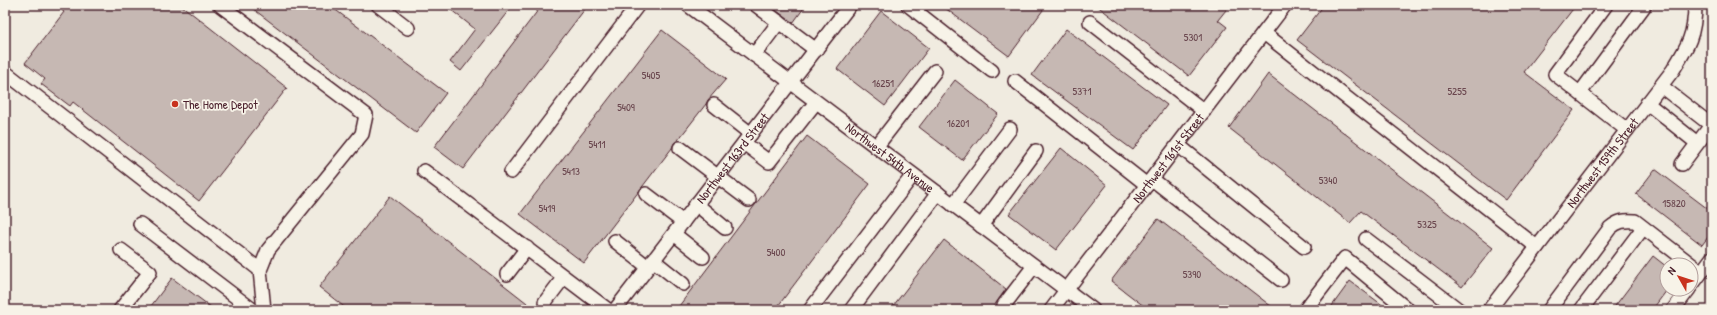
<svg xmlns="http://www.w3.org/2000/svg" width="1717" height="315" font-family="'Patrick Hand',sans-serif">
  <style>
    .building { fill: #c6b8b3; stroke: #4a1f2b }
    .lines { fill: none; stroke-linecap: round; stroke-linejoin: round }
    .minor-casing { stroke: #4a1f2b; stroke-width: 16 }
    .minor { stroke: #f7f3e8; stroke-width: 13 }
    .poi-dot { fill: #c8321e; stroke: #f7f3e8; stroke-width: 1.5 }
    .labels { text-anchor: middle; stroke-width: 3.5; stroke-linejoin: round; paint-order: stroke }
    .number-label { font-size: 11px; fill: #69454d }
    .poi-label { font-size: 13px; fill: #4a1f2b; stroke: #f7f3e8; text-anchor: start }
    .street-label { font-size: 13px; fill: #4a1f2b; stroke: #f7f3e8 }
  </style>
  <rect width="100%" height="100%" fill="#f0ebe0"/>
  <filter id="ink" filterUnits="userSpaceOnUse"><feTurbulence type="fractalNoise" baseFrequency=".025" numOctaves="2"/><feDisplacementMap in="SourceGraphic" scale="8" xChannelSelector="R" yChannelSelector="G"/><feConvolveMatrix kernelMatrix="1 2 1 2 8 2 1 2 1" color-interpolation-filters="sRGB"/></filter>
  <g filter="url(#ink)">
    <!-- building -->
    <path class="building" d="M55 5H181L287 88 199 201 73 102 70 106 41 84 45 79 25 63 64 12Z
      M248 5H329L446 93 416 133Z
      M445 5H513L461 71 450 62 475 29Z
      M542 5H588L463 169 434 147Z
      M769 5H806L793 23Z
      M941 5H1037L1043 10 1009 56Z
      M1096 5H1230L1218 20 1227 27 1189 76Z
      M1324 5H1576L1524 72 1574 110 1506 200 1297 40Z
      M881 11 929 48 885 106 837 69Z
      M1066 29 1167 105 1133 150 1032 75Z
      M662 30 726 79 708 100 706 104 678 140 674 143 672 148 584 263 520 214Z
      M1268 74 1493 248 1462 287 1361 211 1350 223 1229 128Z
      M955 80 998 114 962 160 919 127Z
      M807 136 870 184 775 310H676Z
      M1061 148 1107 185 1056 250 1009 214Z
      M1655 169 1712 212V232L1702 245 1636 194Z
      M390 196 536 310H348L319 287Z
      M1158 219 1276 310H1149L1111 281Z
      M944 240 1006 289 991 310H890Z
      M1653 256 1667 267V290L1652 310H1612Z
      M172 278 215 310H148Z
      M1350 281 1389 310H1329Z"/>
    <g class="lines">
      <defs>
        <g id="minor">
          <path d="M220 5 366 115 362 134 268 250 260 270 264 310"/>
          <path d="M378 5 408 28"/>
          <path id="s1" d="M688 5 1093 310"/>
          <path d="M756 5 816 50"/>
          <path d="M908 5 992 71"/>
          <path d="M1606 5 1555 74 1627 130"/>
          <path d="M1090 22 1204 111"/>
          <path d="M1264 33 1537 247"/>
          <path d="M754 55 779 22"/>
          <path d="M5 72 260 270"/>
          <path d="M1015 81 1147 185"/>
          <path d="M1661 86 1711 125"/>
          <path d="M1580 93 1645 5"/>
          <path d="M1647 103 1697 143"/>
          <path d="M714 105 751 134"/>
          <path d="M744 143 769 162 816 102"/>
          <path d="M1178 145 1304 247"/>
          <path d="M876 147 935 71"/>
          <path d="M680 148 749 200"/>
          <path d="M1682 164 1712 124"/>
          <path d="M424 171 608 310"/>
          <path d="M511 172 638 5"/>
          <path d="M1152 179 1281 280"/>
          <path d="M646 194 683 222"/>
          <path d="M696 204 725 228"/>
          <path d="M953 205 1010 129"/>
          <path d="M140 224 253 310"/>
          <path d="M981 226 1036 151"/>
          <path d="M674 234 703 257"/>
          <path d="M1366 239 1459 310"/>
          <path d="M615 241 648 267"/>
          <path d="M653 260 683 284"/>
          <path d="M507 274 527 248"/>
          <path d="M1691 286 1712 258"/>
          <path d="M545 302 564 277"/>
          <path d="M1004 305 1034 266"/>
          <path d="M120 310 150 272 121 250"/>
          <path id="s2" d="M615 310 850 5"/>
          <path d="M810 310 913 175"/>
          <path d="M851 310 938 193"/>
          <path id="s3" d="M1051 310 1285 5"/>
          <path d="M1305 310 1345 258 1408 310"/>
          <path id="s4" d="M1489 310 1673 70C1688 46 1695 34 1695 5"/>
          <path d="M1549 310 1610 228C1618 221 1624 220 1635 221L1701 272"/>
          <path d="M1581 310 1643 228"/>
          <path d="M1673 310 1689 289"/>
        </g>
      </defs>
      <!-- minor casing -->
      <use href="#minor" class="minor-casing"/>
      <!-- minor -->
      <use href="#minor" class="minor"/>
    </g>
  </g>
  <!-- markers -->
  <circle class="poi-dot" cx="175" cy="104" r="4"/>
  <g class="labels">
    <!-- number labels -->
    <g class="number-label">
      <text x="1193" y="41">5301</text>
      <text x="651" y="79">5405</text>
      <text x="883" y="87">16251</text>
      <text x="1082" y="95">5371</text>
      <text x="1457" y="95">5255</text>
      <text x="626" y="111">5409</text>
      <text x="958" y="127">16201</text>
      <text x="597" y="148">5411</text>
      <text x="571" y="175">5413</text>
      <text x="1328" y="184">5340</text>
      <text x="1674" y="207">15820</text>
      <text x="547" y="212">5419</text>
      <text x="1427" y="228">5325</text>
      <text x="776" y="256">5400</text>
      <text x="1192" y="278">5390</text>
    </g>
    <!-- poi labels -->
    <g class="poi-label">
      <text x="183" y="109">The Home Depot</text>
    </g>
    <!-- street labels -->
    <g class="street-label">
      <text dy="5" stroke="none"><textPath href="#s2" startOffset="192">Northwest 163rd Street</textPath></text>
      <text dy="5" stroke="none"><textPath href="#s1" startOffset="253">Northwest 54th Avenue</textPath></text>
      <text dy="5" stroke="none"><textPath href="#s3" startOffset="192">Northwest 161st Street</textPath></text>
      <text dy="5" stroke="none"><textPath href="#s4" startOffset="186">Northwest 159th Street</textPath></text>
    </g>
  </g>
  <!-- margin -->
  <rect width="1717" height="315" fill="none" stroke="#f7f3e8" stroke-width="20"/>
  <rect x="10" y="10" width="1697" height="295" fill="none" stroke="#4a1f2b" stroke-width="1.5" filter="url(#ink)"/>
  <!-- north arrow -->
  <g transform="translate(1679 277) rotate(309)"><circle r="19" fill="#f7f3e8" stroke="#b29e9c"/>
  <path d="M0-3L7 15L0 10L-7 15Z" fill="#c8321e"/>
  <text y="-6" font-size="11" font-weight="bold" text-anchor="middle" fill="#4a1f2b">N</text>
  </g>
</svg>
